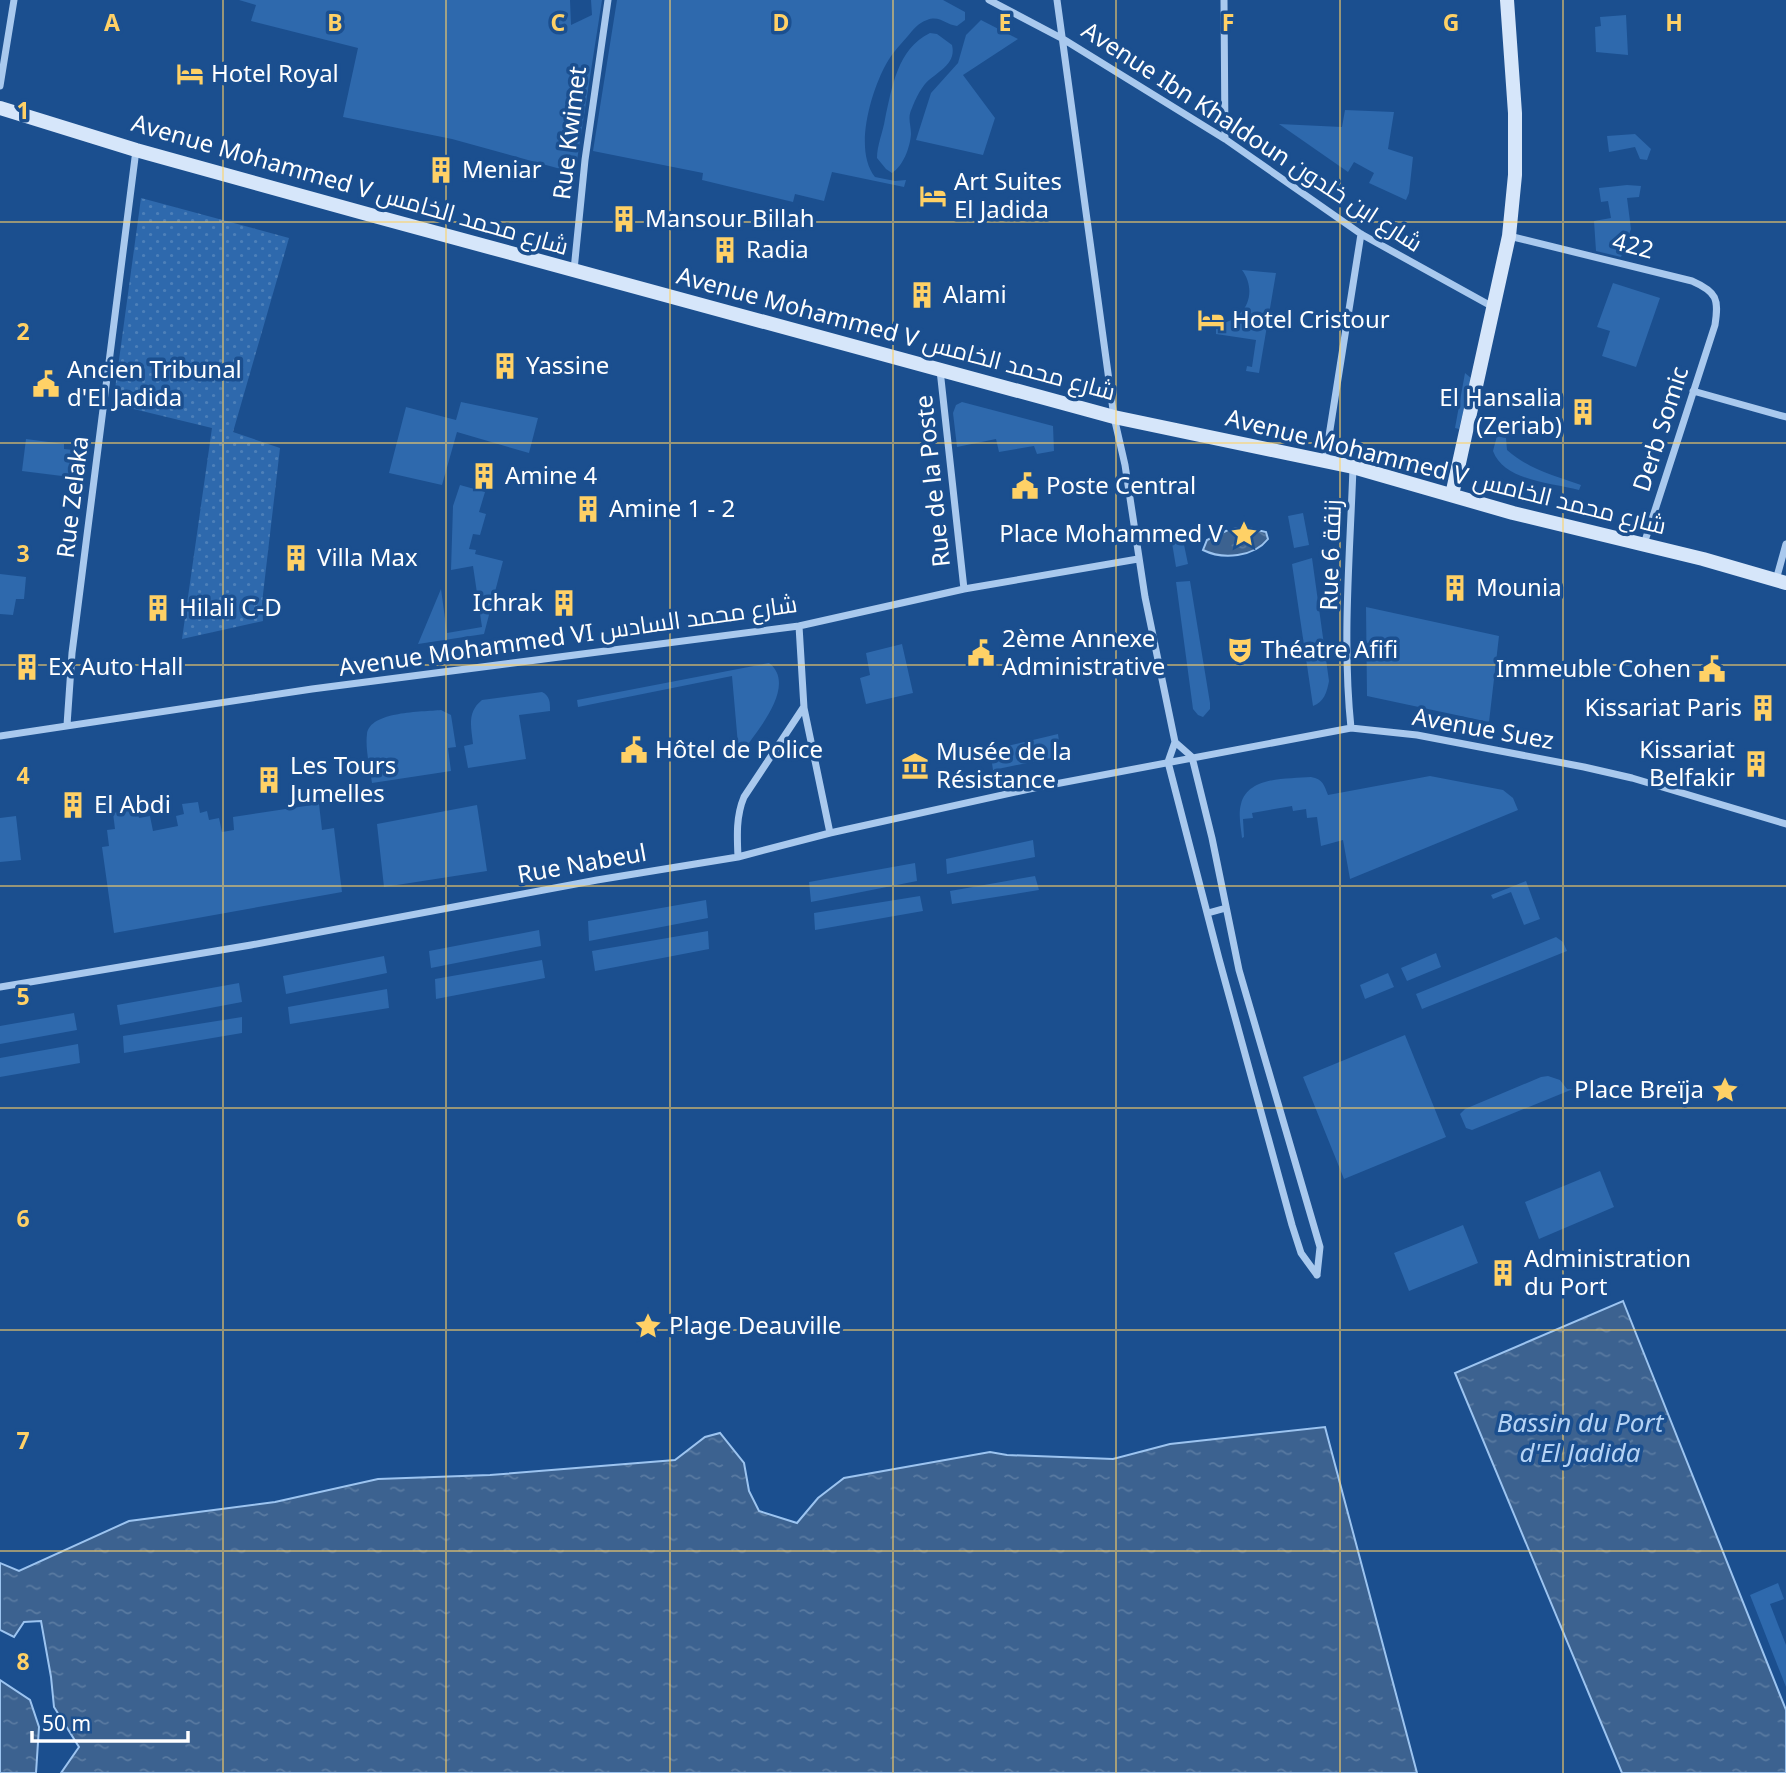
<svg xmlns="http://www.w3.org/2000/svg" width="1786" height="1773" font-family="'Noto Sans',Cairo,sans-serif">
  <style>
    .grass { fill: url(#grass-dots) }
    .garden { fill: #2e69ad }
    .water { fill: url(#water-ripples); stroke: #9cc4f0; stroke-width: 2 }
    .lines { fill: none; stroke-linecap: round; stroke-linejoin: round }
    .street { stroke: #a9c9ee; stroke-width: 7 }
    .secondary { stroke: #d6e6fa; stroke-width: 14 }
    .grid { fill: none; stroke: #ffd166; stroke-width: 2; stroke-opacity: 0.55 }
    .labels { text-anchor: middle; stroke-width: 7; stroke-linejoin: round; paint-order: stroke }
    .poi-label { font-size: 24px; fill: #fff; stroke: #1b4f8f; text-anchor: start }
    .street-label { font-size: 24px; fill: #fff; stroke: #1b4f8f }
    .water-label { font-size: 26px; font-style: italic; fill: #b5d3f5; stroke: #1b4f8f }
    .grid-label { font-size: 23px; text-anchor: middle; font-weight: bold; fill: #ffd166; stroke: #1b4f8f; stroke-width: 7; stroke-linejoin: round; paint-order: stroke }
  </style>
  <defs>
    <pattern id="grass-dots" width="8" height="8" patternUnits="userSpaceOnUse" patternTransform="scale(1.75)"><rect width="8" height="8" fill="#2e69ad"/><path d="M2 2h.1M6 6h.1" fill="none" stroke="#4d80b9" stroke-width="1.8" stroke-linecap="round"/></pattern>
    <pattern id="water-ripples" width="26" height="14" patternUnits="userSpaceOnUse" patternTransform="scale(1.75)"><rect width="26" height="14" fill="#3c6290"/><path d="M2 4q2-2 4 0t4 0M15 11q2-2 4 0t4 0" fill="none" stroke="#597aa1"/></pattern>
  </defs>
  <rect width="100%" height="100%" fill="#1b4f8f"/>
  <!-- grass -->
  <path class="grass" d="M141 198 289 238 233 432 280 448 262 603 263 621 182 639 212 428 113 404Z"/>
  <!-- garden -->
  <path class="garden" d="M239 0H570L571 25 592 15 591 0H602L575 173 452 139 343 117 358 48 251 21 256 5Z
    M617 0H943L965 12V20L957 26C946 25 940 15 927 20 918 23 913 30 907 37 898 47 890 56 884 68 870 96 854 151 875 177L895 181 906 180 904 187 832 172 824 201 795 194 793 202 702 180 703 173 593 151Z
    M1626 15 1628 55 1596 52 1595 27 1601 26 1600 17Z
    M981 20 1018 39 963 75 995 118 983 155 916 140 931 93 958 63 966 35Z
    M930 33 937 34 952 45C957 65 936 72 925 84 920 90 915 100 912 108 907 118 911 124 911 134 910 148 903 166 892 173L886 169 877 158C877 145 883 132 885 119 892 88 897 49 930 33Z
    M1345 110 1394 112 1388 149 1413 157 1409 193 1406 200 1369 183 1374 173 1354 162 1348 172 1279 124 1342 127Z
    M1635 134 1651 149 1647 160 1640 159 1635 147 1609 152 1607 136Z
    M1627 185 1641 186 1639 197 1627 198 1631 229 1621 257 1596 251 1594 221 1611 218 1608 201 1601 202 1599 188Z
    M1242 270 1276 273 1259 373 1246 371 1247 366 1252 367 1256 340 1216 334V324C1245 322 1259 293 1242 270Z
    M1613 283 1660 298 1636 367 1602 356 1610 331 1597 327Z
    M1465 373 1471 378 1459 429 1455 428Z
    M461 402 538 418 529 453 457 432 442 485 389 473 406 407 456 420Z
    M962 402 1053 426 1054 451 1037 454 1034 446 999 452 996 439 957 447 953 413 956 405Z
    M1497 436 1506 438 1507 450C1528 469 1555 476 1581 485L1579 490C1552 483 1504 481 1493 451Z
    M26 439 64 444V449L84 451 82 471 72 469 70 477 22 471Z
    M460 485 485 492 479 512 486 514 480 535 473 534 469 549 476 550 475 554 503 561 484 634 418 644 441 589 447 633 482 627 473 566 451 570 453 506Z
    M1303 513 1309 545 1294 548 1288 516Z
    M1182 535 1188 564 1176 567 1171 537Z
    M1312 558 1329 681C1327 692 1324 702 1313 706L1292 564Z
    M0 574 26 577 24 599H16L13 615 0 614Z
    M1190 581 1210 703V709L1203 717 1198 715 1193 709 1176 582Z
    M1366 607 1499 636 1489 722 1367 696Z
    M902 644 913 693 866 704 860 678 870 675 866 653Z
    M769 663C799 686 753 736 739 756L732 676 578 707 577 700Z
    M542 692C550 696 550 702 550 711L519 715 526 759 468 768 464 746 473 744C471 726 467 712 482 700Z
    M441 710 451 715 456 747 448 748 451 771 372 783C370 768 365 749 367 734 370 711 422 712 441 710Z
    M1058 734 1061 756 993 770 990 750Z
    M1430 776 1503 790 1513 798 1518 810 1350 879 1343 840 1321 846 1317 817 1307 818 1306 809 1293 811 1292 806 1252 813 1253 818 1243 819 1244 837 1242 838C1241 828 1238 814 1241 804 1248 776 1288 779 1311 777 1323 779 1324 785 1328 795Z
    M198 802 200 813 207 811 209 820 219 818 222 832 234 830 233 817 319 804 322 830 334 828 342 892 114 933 102 847 109 846 107 830 115 829 113 813 137 809 139 818 150 816 153 831 178 826 176 816 184 814 182 804Z
    M477 805 487 871 384 887 377 824Z
    M16 816 21 860 0 862V818Z
    M1033 840 1035 857 947 874 946 859Z
    M915 863 917 881 811 902 809 882Z
    M1035 876 1039 890 952 904 950 891Z
    M1526 881 1540 919 1524 925 1511 892 1493 899 1491 895Z
    M920 896 923 911 815 930 814 913Z
    M706 900 708 918 589 941 588 921Z
    M539 930 541 946 431 968 429 951Z
    M708 931 709 949 595 971 592 951Z
    M1556 937 1563 942 1567 951 1422 1009 1416 994Z
    M1436 953 1441 967 1407 981 1401 968Z
    M384 956 387 973 286 994 283 976Z
    M542 960 545 978 436 999 435 979Z
    M1388 973 1394 987 1365 999 1360 985Z
    M239 983 242 1002 120 1025 117 1005Z
    M387 989 389 1008 290 1024 288 1007Z
    M74 1013 77 1030 0 1044V1026Z
    M242 1017V1033L124 1053 123 1036Z
    M1405 1035 1446 1137 1344 1179 1303 1077Z
    M78 1044 80 1063 0 1077V1058Z
    M1548 1076 1560 1080 1567 1089H1573L1472 1130 1466 1128 1460 1114 1465 1109 1541 1077Z
    M1600 1171 1614 1207 1539 1239 1525 1202Z
    M1463 1225 1478 1263 1409 1291 1394 1253Z
    M1778 1583 1784 1599 1770 1604 1786 1645V1687L1750 1595Z"/>
  <!-- water -->
  <path class="water" d="M1244 527 1266 532 1268 539C1254 557 1223 560 1203 550L1207 540 1228 530Z
    M1623 1301 1786 1710V1773H1622L1455 1373Z
    M1325 1427 1417 1773H61L79 1747 54 1707 51 1677 41 1621 24 1622 14 1637 0 1630V1563L19 1571 129 1521 275 1502 378 1479 490 1475 675 1460 705 1437 720 1433 744 1463 749 1491 759 1511 797 1523 818 1498 844 1478 990 1452 1007 1455 1113 1459 1170 1444Z
    M0 1680 30 1700 39 1727 36 1773H0Z"/>
  <g class="lines">
    <!-- street -->
    <path class="street" d="M989 0 1063 39 1225 139 1361 234 1493 307
      M1057 0 1114 417 1125 465 1145 597 1175 742
      M1224 0 1225 139
      M0 86 14 0
      M1509 236 1692 281C1717 292 1719 299 1715 325L1644 544
      M574 270 585 160 608 0
      M940 370 964 589
      M1693 391 1786 417
      M1325 461 1361 234
      M1776 580 1786 544
      M799 626 804 708 830 833
      M67 725 72 653 136 150
      M1351 728C1342 642 1350 554 1353 467
      M0 736 312 689 799 626 964 589 1138 559
      M1175 742 1192 757 1212 838 1239 970 1320 1247 1317 1275
      M1175 742 1168 762 1219 959 1292 1225 1301 1253 1317 1275
      M738 857C737 836 736 816 744 797L803 708
      M1208 913 1226 908
      M0 987 251 945 597 880 738 857 830 833 1034 788 1351 728 1417 735 1584 767 1632 778 1786 824"/>
    <!-- secondary -->
    <path class="secondary" d="M0 108 136 150 378 217 1114 417 1353 467 1513 513 1703 559 1786 583
      M1452 495 1509 236 1515 175V113L1507 0"/>
  </g>
  <!-- grid -->
  <path class="grid" d="M223 0V1773M446 0V1773M670 0V1773M893 0V1773M1116 0V1773M1340 0V1773M1563 0V1773M0 222H1786M0 443H1786M0 665H1786M0 886H1786M0 1108H1786M0 1330H1786M0 1551H1786"/>
  <!-- icons -->
  <defs>
    <symbol id="hotel-bare" viewBox="-9 -9 18 18"><path d="M-6-4.5h1.5V1H6V5H4.5V3h-9V5H-6ZM-4 0a1.8 1.8 0 1 1 3.6 0ZM.5 0V-2.5h3Q6-2.5 6 0Z" fill="#ffd166" stroke="#1b4f8f" stroke-width="2.5" paint-order="stroke"/></symbol>
    <symbol id="building-bare" viewBox="-9 -9 18 18"><path d="M-4-6H4V6H1V3H-1V6H-4ZM-2.5-4.3h1.7v1.8h-1.7ZM.8-4.3h1.7v1.8H.8ZM-2.5-1h1.7V.8h-1.7ZM.8-1h1.7V.8H.8Z" fill="#ffd166" stroke="#1b4f8f" stroke-width="2.5" paint-order="stroke"/></symbol>
    <symbol id="civic-bare" viewBox="-9 -9 18 18"><path d="M-.6-6.5H3V-4.5H.6V-3L4-1V1h2V6H-6V1h2V-1L-.6-3ZM-1.2 2.5V6h2.4V2.5Z" fill="#ffd166" stroke="#1b4f8f" stroke-width="2.5" paint-order="stroke"/></symbol>
    <symbol id="sight-bare" viewBox="-9 -9 18 18"><path d="M0-6L1.8-2.2L6-1.7L2.9 1.2L3.7 5.4L0 3.3L-3.7 5.4L-2.9 1.2L-6-1.7L-1.8-2.2Z" fill="#ffd166" stroke="#1b4f8f" stroke-width="2.5" paint-order="stroke"/></symbol>
    <symbol id="theatre-bare" viewBox="-9 -9 18 18"><path d="M-5-5.5Q0-4 5-5.5V0Q5 5 0 6Q-5 5-5 0ZM-3.3-2.5H-1v1.5H-3.3ZM1-2.5H3.3v1.5H1ZM-2.8 1Q0 5.5 2.8 1Z" fill="#ffd166" stroke="#1b4f8f" stroke-width="2.5" paint-order="stroke"/></symbol>
    <symbol id="museum-bare" viewBox="-9 -9 18 18"><path d="M0-6L6-3V-2H-6V-3ZM-5-1h2V3h-2ZM-1-1h2V3h-2ZM3-1h2V3H3ZM-6 4H6V6H-6Z" fill="#ffd166" stroke="#1b4f8f" stroke-width="2.5" paint-order="stroke"/></symbol>
  </defs>
  <g fill-rule="evenodd">
    <use href="#hotel-bare" x="171" y="55" width="38" height="38"/>
    <use href="#building-bare" x="422" y="151" width="38" height="38"/>
    <use href="#hotel-bare" x="914" y="177" width="38" height="38"/>
    <use href="#building-bare" x="605" y="200" width="38" height="38"/>
    <use href="#building-bare" x="706" y="231" width="38" height="38"/>
    <use href="#building-bare" x="903" y="276" width="38" height="38"/>
    <use href="#hotel-bare" x="1192" y="301" width="38" height="38"/>
    <use href="#building-bare" x="486" y="347" width="38" height="38"/>
    <use href="#civic-bare" x="27" y="365" width="38" height="38"/>
    <use href="#building-bare" x="1564" y="393" width="38" height="38"/>
    <use href="#building-bare" x="465" y="457" width="38" height="38"/>
    <use href="#civic-bare" x="1006" y="467" width="38" height="38"/>
    <use href="#building-bare" x="569" y="490" width="38" height="38"/>
    <use href="#sight-bare" x="1225" y="515" width="38" height="38"/>
    <use href="#building-bare" x="277" y="539" width="38" height="38"/>
    <use href="#building-bare" x="1436" y="569" width="38" height="38"/>
    <use href="#building-bare" x="545" y="584" width="38" height="38"/>
    <use href="#building-bare" x="139" y="589" width="38" height="38"/>
    <use href="#theatre-bare" x="1221" y="631" width="38" height="38"/>
    <use href="#civic-bare" x="962" y="634" width="38" height="38"/>
    <use href="#building-bare" x="8" y="648" width="38" height="38"/>
    <use href="#civic-bare" x="1693" y="650" width="38" height="38"/>
    <use href="#building-bare" x="1744" y="689" width="38" height="38"/>
    <use href="#civic-bare" x="615" y="731" width="38" height="38"/>
    <use href="#building-bare" x="1737" y="745" width="38" height="38"/>
    <use href="#museum-bare" x="896" y="747" width="38" height="38"/>
    <use href="#building-bare" x="250" y="761" width="38" height="38"/>
    <use href="#building-bare" x="54" y="786" width="38" height="38"/>
    <use href="#sight-bare" x="1706" y="1071" width="38" height="38"/>
    <use href="#building-bare" x="1484" y="1254" width="38" height="38"/>
    <use href="#sight-bare" x="629" y="1307" width="38" height="38"/>
  </g>
  <g class="labels">
    <!-- poi labels -->
    <g class="poi-label">
      <text x="211" y="82">Hotel Royal</text>
      <text x="462" y="178">Meniar</text>
      <text x="954" y="190">Art Suites<tspan x="954" dy="28">El Jadida</tspan></text>
      <text x="645" y="227">Mansour Billah</text>
      <text x="746" y="258">Radia</text>
      <text x="943" y="303">Alami</text>
      <text x="1232" y="328">Hotel Cristour</text>
      <text x="526" y="374">Yassine</text>
      <text x="67" y="378">Ancien Tribunal<tspan x="67" dy="28">d'El Jadida</tspan></text>
      <text x="1562" y="406" text-anchor="end">El Hansalia<tspan x="1562" dy="28">(Zeriab)</tspan></text>
      <text x="505" y="484">Amine 4</text>
      <text x="1046" y="494">Poste Central</text>
      <text x="609" y="517">Amine 1 - 2</text>
      <text x="1223" y="542" text-anchor="end">Place Mohammed V</text>
      <text x="317" y="566">Villa Max</text>
      <text x="1476" y="596">Mounia</text>
      <text x="543" y="611" text-anchor="end">Ichrak</text>
      <text x="179" y="616">Hilali C-D</text>
      <text x="1002" y="647">2ème Annexe<tspan x="1002" dy="28">Administrative</tspan></text>
      <text x="1261" y="658">Théatre Afifi</text>
      <text x="48" y="675">Ex Auto Hall</text>
      <text x="1691" y="677" text-anchor="end">Immeuble Cohen</text>
      <text x="1742" y="716" text-anchor="end">Kissariat Paris</text>
      <text x="655" y="758">Hôtel de Police</text>
      <text x="1735" y="758" text-anchor="end">Kissariat<tspan x="1735" dy="28">Belfakir</tspan></text>
      <text x="936" y="760">Musée de la<tspan x="936" dy="28">Résistance</tspan></text>
      <text x="290" y="774">Les Tours<tspan x="290" dy="28">Jumelles</tspan></text>
      <text x="94" y="813">El Abdi</text>
      <text x="1704" y="1098" text-anchor="end">Place Breïja</text>
      <text x="1524" y="1267">Administration<tspan x="1524" dy="28">du Port</tspan></text>
      <text x="669" y="1334">Plage Deauville</text>
    </g>
    <!-- street labels -->
    <g class="street-label">
      <text transform="translate(570 133) rotate(-83)" y="8">Rue Kwimet</text>
      <text transform="translate(1252 137) rotate(33)" y="8">Avenue Ibn Khaldoun شارع ابن خلدون</text>
      <text transform="translate(350 185) rotate(16)" y="8">Avenue Mohammed V شارع محمد الخامس</text>
      <text transform="translate(1633 246) rotate(14)" y="8">422</text>
      <text transform="translate(896 334) rotate(15)" y="8">Avenue Mohammed V شارع محمد الخامس</text>
      <text transform="translate(1661 429) rotate(-72)" y="8">Derb Somic</text>
      <text transform="translate(1446 472) rotate(14)" y="8">Avenue Mohammed V شارع محمد الخامس</text>
      <text transform="translate(933 481) rotate(-96)" y="8">Rue de la Poste</text>
      <text transform="translate(73 497) rotate(-83)" y="8">Rue Zelaka</text>
      <text transform="translate(1331 555) rotate(-88)" y="8">Rue 6 زنقة</text>
      <text transform="translate(568 636) rotate(-8)" y="8">Avenue Mohammed VI شارع محمد السادس</text>
      <text transform="translate(1483 729) rotate(10)" y="8">Avenue Suez</text>
      <text transform="translate(582 864) rotate(-10)" y="8">Rue Nabeul</text>
    </g>
    <!-- water labels -->
    <g class="water-label">
      <text x="1580" y="1432">Bassin du Port<tspan x="1580" dy="30">d'El Jadida</tspan></text>
    </g>
  </g>
  <g class="grid-label">
    <text x="112" y="31">A</text>
    <text x="335" y="31">B</text>
    <text x="558" y="31">C</text>
    <text x="781" y="31">D</text>
    <text x="1005" y="31">E</text>
    <text x="1228" y="31">F</text>
    <text x="1451" y="31">G</text>
    <text x="1674" y="31">H</text>
    <text x="23" y="119">1</text>
    <text x="23" y="340">2</text>
    <text x="23" y="562">3</text>
    <text x="23" y="784">4</text>
    <text x="23" y="1005">5</text>
    <text x="23" y="1227">6</text>
    <text x="23" y="1449">7</text>
    <text x="23" y="1670">8</text>
  </g>
  <!-- scale -->
  <path d="M32 1731v10h156v-10" fill="none" stroke="#ffffff" stroke-width="3.5"/>
  <text x="42" y="1731" font-size="21" fill="#ffffff" stroke="#1b4f8f" stroke-width="5" paint-order="stroke">50 m</text>
</svg>
